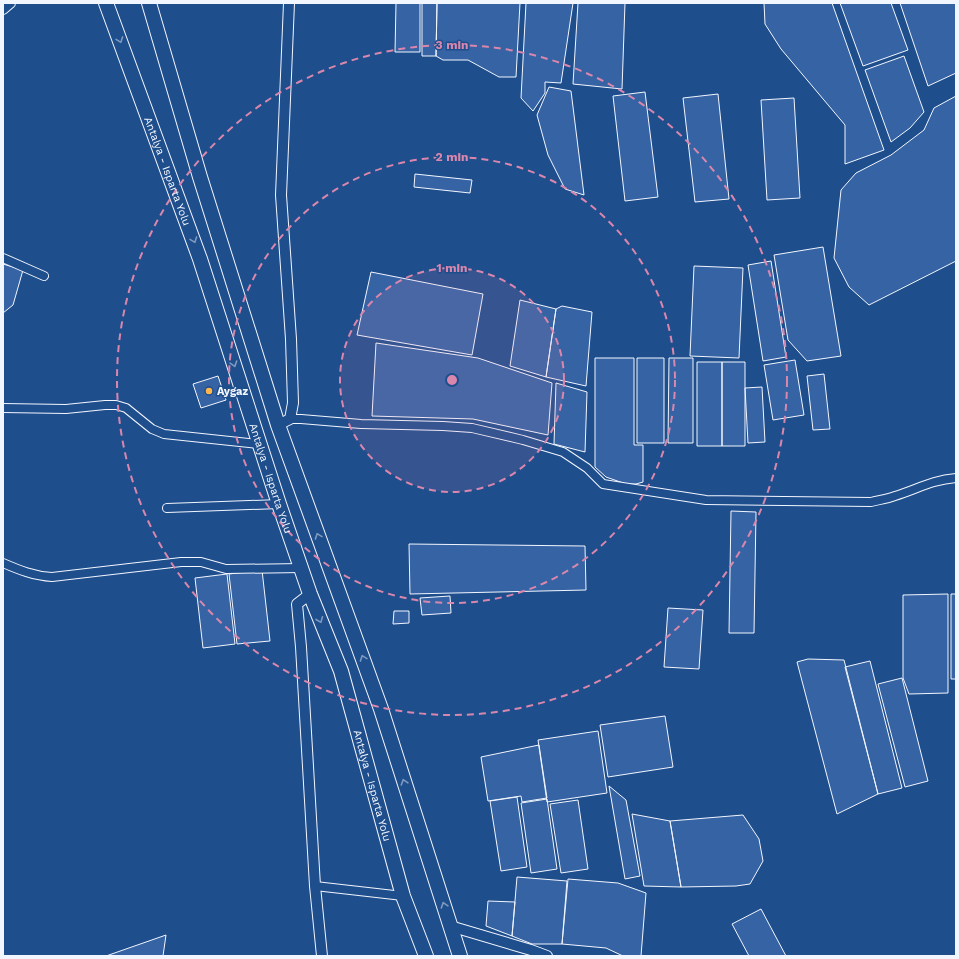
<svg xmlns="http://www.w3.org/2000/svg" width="959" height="959" font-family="'Work Sans',sans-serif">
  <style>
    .building { fill: #3563a3; stroke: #f2f6ff }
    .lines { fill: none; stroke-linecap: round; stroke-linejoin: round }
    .minor-casing { stroke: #f2f6ff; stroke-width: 10 }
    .tertiary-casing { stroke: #f2f6ff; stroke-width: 12 }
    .trunk-casing { stroke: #f2f6ff; stroke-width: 16 }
    .minor { stroke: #1f4e8c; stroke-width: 8 }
    .tertiary { stroke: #1f4e8c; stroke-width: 10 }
    .trunk { stroke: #1f4e8c; stroke-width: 14 }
    .oneway { stroke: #7e9ac0 }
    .ring { fill: none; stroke: #da87ad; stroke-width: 2; stroke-dasharray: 7 5 }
    .poi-dot { fill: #ffb74d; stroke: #1f4e8c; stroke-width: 1.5 }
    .labels { text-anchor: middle; stroke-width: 3; stroke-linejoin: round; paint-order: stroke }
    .street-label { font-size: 11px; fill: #f2f6ff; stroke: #1f4e8c }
    .poi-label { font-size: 11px; font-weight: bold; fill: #f2f6ff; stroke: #1f4e8c; text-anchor: start }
    .centre { fill: #da87ad; stroke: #1f4e8c; stroke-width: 2 }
    .ring-label { font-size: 12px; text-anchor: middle; font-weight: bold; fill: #da87ad; stroke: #1f4e8c; stroke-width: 3; stroke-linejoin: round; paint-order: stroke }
  </style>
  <rect width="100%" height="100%" fill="#1f4e8c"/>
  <!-- building -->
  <path class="building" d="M396 3H420V52H395Z
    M422 3H437L436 56H422Z
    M437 3H520L516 77H499L468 60H443L436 56Z
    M526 3H573L561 83 545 82V93L533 111 521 98Z
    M578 3H625L622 89 573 84Z
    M764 3H832L884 150 845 164V125L781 49 765 24Z
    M840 3H891L908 50 863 66Z
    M900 3H956V73L928 86Z
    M904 56 924 112 910 128 891 142 865 70Z
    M549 87 571 91 584 195 565 189 548 155 537 115Z
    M645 92 658 197 625 201 613 96Z
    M718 94 729 199 695 202 683 98Z
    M956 96V261L869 305 849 287 834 258 841 190 856 173 891 155 924 130 934 108Z
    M794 98 800 198 767 200 761 100Z
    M415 174 472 180 470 193 414 187Z
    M823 247 841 356 807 361 788 340 774 255Z
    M771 261 786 357 763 361 748 265Z
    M3 264 23 270 13 305 3 313Z
    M694 266 743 268 739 358 690 356Z
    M371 272 483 294 472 355 357 335Z
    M520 300 556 309 546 377 510 366Z
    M562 306 592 312 586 386 546 377 556 309Z
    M376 343 478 358 552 383 548 435 473 419 372 416Z
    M595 358H634V445H643V482L636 484H626L606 477 595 467Z
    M637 358H664V443H637Z
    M669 358H693V443H668Z
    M795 360 804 415 773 420 764 365Z
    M697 362H722V446H697Z
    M722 362H745V446H722Z
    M824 374 830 429 813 430 807 376Z
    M218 376 226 400 201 408 193 384Z
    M556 383 587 392 585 452 554 444Z
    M762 387 765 442 748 443 745 388Z
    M731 511 756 512 754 633H729Z
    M409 544 585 546 586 590 410 594Z
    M262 570 270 641 237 644 229 574Z
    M227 574 235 644 203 648 195 578Z
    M948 594V693L909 694 903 678V595Z
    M951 594H956V679H951Z
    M450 596 451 613 422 615 420 598Z
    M668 608 703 610 699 669 664 667Z
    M394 611H409V623L393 624Z
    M808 659 844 660 878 794 837 814 797 662Z
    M870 661 902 788 878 794 845 667Z
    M902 678 928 781 905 787 878 684Z
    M665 716 673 767 608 777 600 725Z
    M598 731 607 793 547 802 538 740Z
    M539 745 547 798 522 802 521 796 488 801 481 757Z
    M609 786 626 800 640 876 625 879Z
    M517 797 527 867 501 871 490 801Z
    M547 799 557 869 531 873 521 803Z
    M578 800 588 869 561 873 550 804Z
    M632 814 670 821 681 887 644 886Z
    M743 815 759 839 763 861 750 884 736 886 681 887 670 821Z
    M517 877 567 881 562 944H532L512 936Z
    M568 879 618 883 646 893 641 956H623L606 948 562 944Z
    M488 901 515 902 512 936 486 926Z
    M761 909 786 956H749L732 924Z
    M166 935 163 956H106Z"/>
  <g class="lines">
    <defs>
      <path id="minor" d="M3 258 44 276
        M3 408 66 409 105 405H116L126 408 152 429 164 434 259 444
        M290 419H301L361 424 443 426 472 428 523 440 563 452 587 468 603 484 706 500 871 502C879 500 887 499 895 496 918 489 931 480 956 478
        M167 508 279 504
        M3 563C19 570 34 576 52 577L181 562H201L226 569 302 568
        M315 886 403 896"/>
      <path id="tertiary" d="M3 9 10 3
        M278 425 290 419 293 403 291 339 281 195 289 3
        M310 594 297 604 301 647 315 886 322 956
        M450 926 531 950 547 956"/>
      <g id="trunk">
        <path id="s1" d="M106 3 200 259 279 504 310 594 341 671 403 896 426 956"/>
        <path d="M149 3 200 177 278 425 381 709 460 956"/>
      </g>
    </defs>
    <!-- minor casing -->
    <use href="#minor" class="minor-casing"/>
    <!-- tertiary casing -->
    <use href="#tertiary" class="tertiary-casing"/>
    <!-- trunk casing -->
    <use href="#trunk" class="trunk-casing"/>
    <!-- minor -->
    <use href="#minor" class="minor"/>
    <!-- tertiary -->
    <use href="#tertiary" class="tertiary"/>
    <!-- trunk -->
    <use href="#trunk" class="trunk"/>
  </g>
  <!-- one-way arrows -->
  <defs><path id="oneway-chevron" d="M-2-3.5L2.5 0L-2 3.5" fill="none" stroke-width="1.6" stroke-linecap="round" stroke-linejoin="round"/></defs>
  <g class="oneway">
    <use href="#oneway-chevron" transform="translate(120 40) rotate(70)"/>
    <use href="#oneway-chevron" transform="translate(194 240) rotate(70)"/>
    <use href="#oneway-chevron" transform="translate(234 364) rotate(72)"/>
    <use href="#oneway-chevron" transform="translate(318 536) rotate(-110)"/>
    <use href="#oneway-chevron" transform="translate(320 620) rotate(68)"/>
    <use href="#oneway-chevron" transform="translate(363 658) rotate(-110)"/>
    <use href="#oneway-chevron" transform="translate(404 782) rotate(-108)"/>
    <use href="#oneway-chevron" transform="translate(444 905) rotate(-108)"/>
  </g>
  <!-- distance rings -->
  <circle cx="452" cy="380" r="112" fill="#da87ad" fill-opacity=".12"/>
  <g class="ring">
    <circle cx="452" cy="380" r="112"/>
    <circle cx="452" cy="380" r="223"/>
    <circle cx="452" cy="380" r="335"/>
  </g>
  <!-- markers -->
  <circle class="poi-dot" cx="209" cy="391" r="4"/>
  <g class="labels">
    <!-- street labels -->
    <g class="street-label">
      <text dy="4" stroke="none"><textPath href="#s1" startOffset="179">Antalya - Isparta Yolu</textPath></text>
      <text dy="4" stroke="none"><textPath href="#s1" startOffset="503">Antalya - Isparta Yolu</textPath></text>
      <text dy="4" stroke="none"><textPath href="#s1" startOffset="827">Antalya - Isparta Yolu</textPath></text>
    </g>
    <!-- poi labels -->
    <g class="poi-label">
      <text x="217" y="395">Aygaz</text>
    </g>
  </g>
  <circle cx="452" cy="380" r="6" class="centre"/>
  <g class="ring-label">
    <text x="452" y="49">3 min</text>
    <text x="452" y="161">2 min</text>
    <text x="452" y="272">1 min</text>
  </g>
  <!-- border -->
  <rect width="959" height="959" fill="none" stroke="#f2f6ff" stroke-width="8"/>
</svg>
